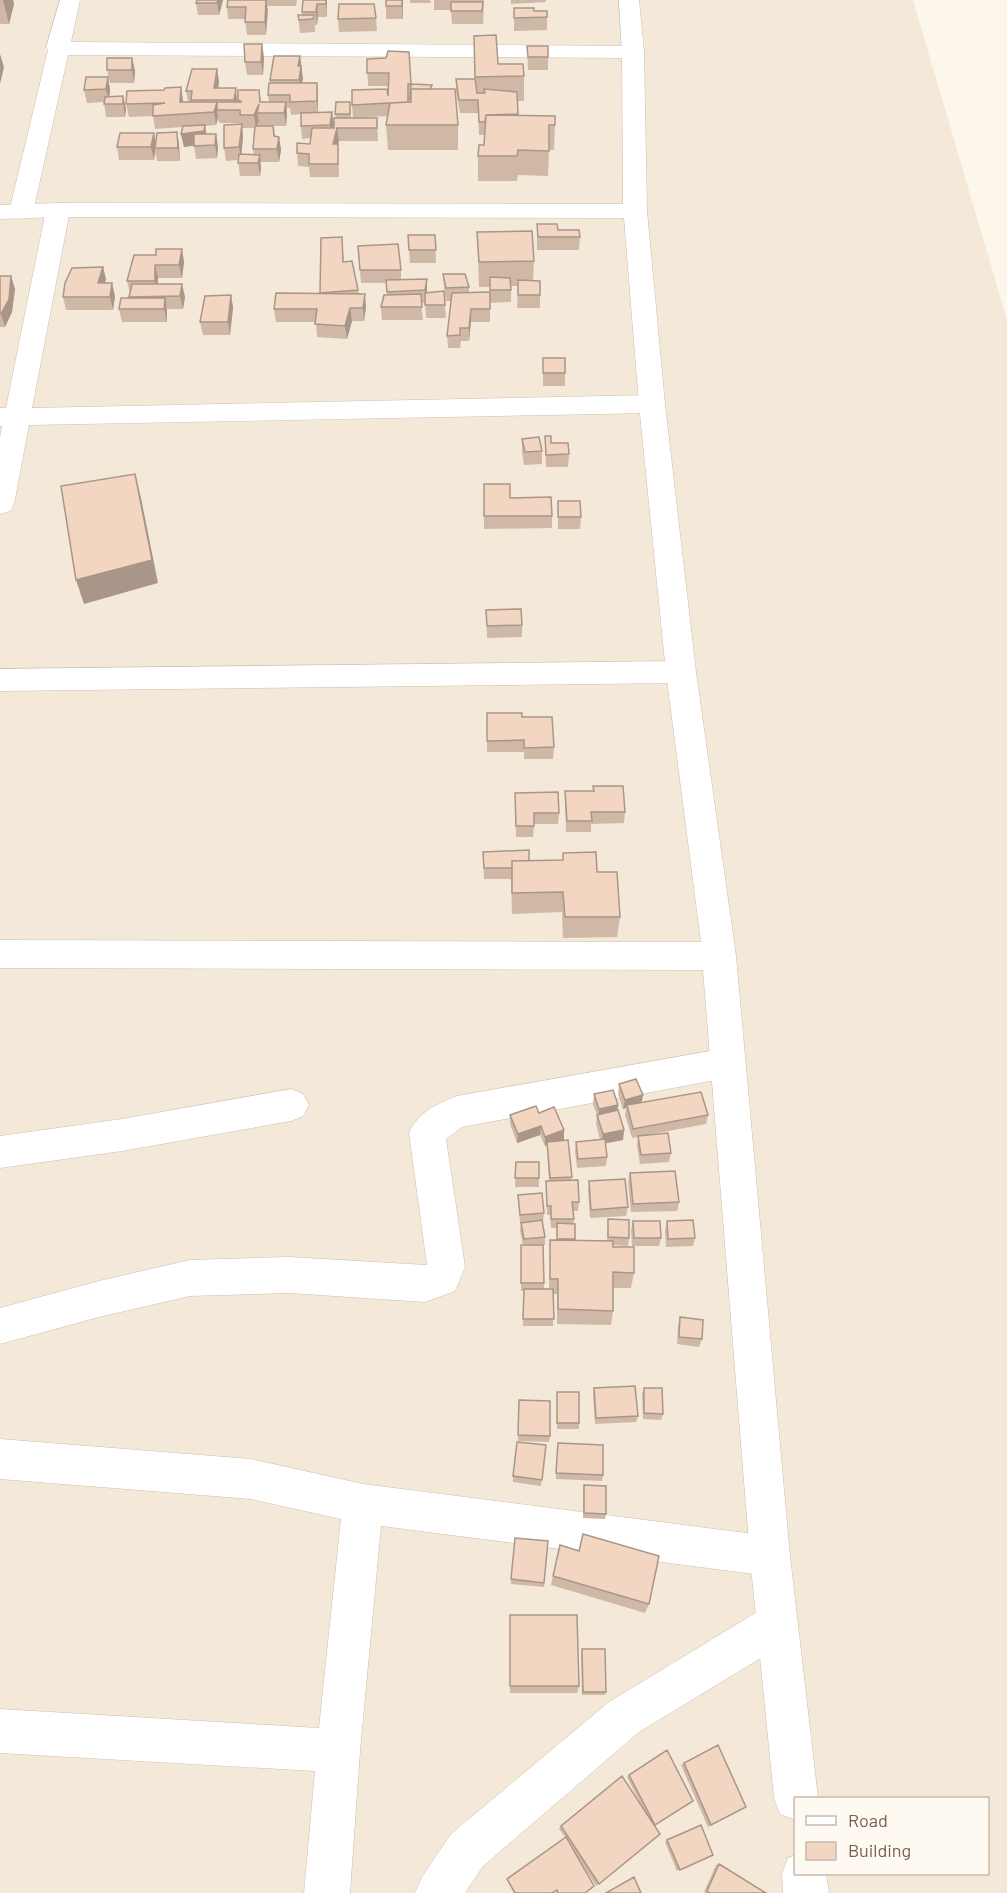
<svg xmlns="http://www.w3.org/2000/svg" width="1007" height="1893" font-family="Barlow,sans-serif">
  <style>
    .residential { fill: #f4e8d9; fill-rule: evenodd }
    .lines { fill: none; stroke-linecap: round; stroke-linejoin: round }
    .minor-casing { stroke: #cfbeaf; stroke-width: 1 }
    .tertiary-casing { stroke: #cfbeaf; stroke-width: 1 }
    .minor { fill: #fff; fill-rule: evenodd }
    .tertiary { fill: #fff; fill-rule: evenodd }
    .wall { fill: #d0b8a7; fill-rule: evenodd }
    .shaded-wall { fill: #a99688 }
    .building { fill: #f2d6c2; stroke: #a99688; stroke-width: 1.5 }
  </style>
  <rect width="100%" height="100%" fill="#fdf6eb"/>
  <!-- residential -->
  <path class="residential" d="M0 0H913L1007 320V1893H0ZM796 1798H988V1874H796Z"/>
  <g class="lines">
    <defs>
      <path id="minor" d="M60 0H80L71 42 633 46 641 47 644 52 641 57 633 58 68 55 33 212 29 217 21 219 13 217 9 212 48 50 46 48Z
        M58 203 66 205 70 210 32 408 652 395 661 398 665 404 661 410 652 413 29 425 14 504 10 511 0 514V437L2 426H0V408H6L46 210 50 205Z
        M681 661 691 664 696 672 691 680 681 683 0 691V669Z
        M727 1048 739 1052 744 1063 739 1074 727 1078 462 1127 446 1139 465 1267 455 1291 425 1302 289 1293 190 1296 99 1317 0 1344V1308L99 1281 190 1260 289 1257 427 1265 409 1133C419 1112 436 1104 457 1096Z
        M291 1089 303 1094 309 1105 303 1116 291 1121 122 1151 0 1168V1136L122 1119Z
        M0 1439 251 1459 363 1484 770 1536 784 1542 790 1556 784 1570 770 1576 381 1526 360 1751 350 1893H304L315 1771 0 1753V1709L319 1728 341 1519 251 1499 0 1479Z
        M777 1603 792 1609 798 1624 792 1639 639 1732 483 1866 465 1893H415L422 1877 451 1834 609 1702 762 1609Z"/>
      <path id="tertiary" d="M619 0H639L644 52 647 211 665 404 696 672 736 956 790 1556 818 1798H796V1820L780 1814 774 1798 750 1556 703 970 0 968V940L701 942 666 672 639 404 624 218 58 217 0 219V205L58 203 623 204 622 52Z
        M796 1855V1874H826L829 1893H783L782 1874 788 1858Z"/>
    </defs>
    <!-- minor casing -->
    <use href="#minor" class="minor-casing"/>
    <!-- tertiary casing -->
    <use href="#tertiary" class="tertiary-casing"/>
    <!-- minor -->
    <use href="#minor" class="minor"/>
    <!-- tertiary -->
    <use href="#tertiary" class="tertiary"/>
  </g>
  <!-- wall -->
  <path class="wall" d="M0 0H13L14 4 9 24H0Z
    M223 0 219 15H198L196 3Z
    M228 0H297L296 6H267L266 35H247L245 19H228L227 7Z
    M303 0H327V17H318L317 25H315V32L300 33 298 15H302Z
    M386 0H403V19H386Z
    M410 0H430L431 3H410Z
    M434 0H484L483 24H452L451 10H434Z
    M511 0H546V2L511 4Z
    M514 8 534 11 547 17V30L514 31Z
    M376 18 377 31 339 32 338 19Z
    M474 36 498 64 524 76V101H518V115L555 125 554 150H549L548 176 518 175 517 181H478V156L484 145V135H479L478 113H460L456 92V79H475Z
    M527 46H548V70H528Z
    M300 56 303 79 302 83H317L318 112 334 125 333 128 336 118 335 114 350 102 351 118H377L378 141H339L338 144 339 177H310L309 167 298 166 297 153 310 144 311 138 302 139 301 126V114L291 115 290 108H287V115L286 126H274L275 136 279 137 281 150 279 162H260L261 168 260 176H240L238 160 226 161 224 148 241 124V123H219L218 118 216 125 205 126 206 134H216L218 147 217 158 196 159 194 145 184 147 181 134 183 127 155 129 153 116 129 117 126 104 183 100V102H188L186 91 217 69 219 82 218 88 237 102 238 90H259L261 102H269L268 95 270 83V80ZM242 128H255L253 149 254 155 241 154 243 137Z
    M264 57 263 75H247L245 62Z
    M132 58 135 71 134 83H110L107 70Z
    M367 59 411 84 432 85V89L458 125V150H388L386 125 388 116 353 118 352 105 388 96V86H368Z
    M108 77 110 90 109 97 123 96 126 109 125 117H106L104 102 87 103 84 90Z
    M177 132 179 145 180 161H157L155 151 154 160H119L117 147 154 133 156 142Z
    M537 224 580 237 579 250H537Z
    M477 232 534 261 533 281H540V308H517L518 286H511V302L490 303V322H471L469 341H461L460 348H448L447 336 451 301H446L444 287 443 274 469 287V293L490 292V287H479Z
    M408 235H435L436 263H410Z
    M321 238 343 250 344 262 358 290 359 294 366 307 364 321H352L347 339 317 337 316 322H276L274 309 320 294Z
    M358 246 401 270V280L427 279V293L445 305 446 318H426L425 303H421L423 320H382L381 307 387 295 386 283H361Z
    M182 249 184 262 182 278H158V284L185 297 183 309H167V322H122L119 309 130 298V293L127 281 156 255Z
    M0 276H11L15 289 12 312 5 327H0Z
    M106 279 105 283 115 296 113 310H66L63 297Z
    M231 295 233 308 230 335H203L200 322Z
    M543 358 565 373V386H543Z
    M545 436 551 443 569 454 568 467H546Z
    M522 439 542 451V464L524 465 522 451Z
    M484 484 510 498 552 516V528L484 529Z
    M558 501 581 517 580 529H558Z
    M486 610 522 625V637L487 638Z
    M487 713 522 717 554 747 553 759H524V752H487Z
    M593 786 625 812 624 823 591 824V832H566L565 803V791H593Z
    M515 804 559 813 558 824H534L533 837H516Z
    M483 852 529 861 563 860V853L597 872 620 917 617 937 563 938 562 912 512 914 511 879H484Z
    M619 1084 643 1095 641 1103 708 1115 706 1124 647 1135 671 1153 669 1162 640 1164 637 1145 638 1137 632 1138 625 1115 626 1108 623 1109 618 1094Z
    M594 1094 618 1105 617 1110 624 1130 623 1140 605 1143 607 1157 606 1166 577 1168 575 1151 576 1142 600 1140 596 1124 597 1115 593 1104Z
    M539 1113 564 1130V1140L560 1141 572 1177 571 1180 579 1202 578 1211H573L575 1240 607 1241 608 1219 629 1238 628 1246 613 1245V1247L634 1273 631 1288H613V1311L611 1325 557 1324V1294H553V1326H523L524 1291H521V1253L523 1245 520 1231 521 1223 520 1224 518 1195 544 1213 543 1222H542L545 1237V1245H543L544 1289H549L550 1240H557V1228H551L550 1215H547L546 1181H549L547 1145 545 1146 540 1135 517 1143 510 1124V1115Z
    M516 1162 539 1178V1187H515Z
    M630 1173 679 1202 677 1211 631 1212 628 1182Z
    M589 1181 628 1207 626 1216 590 1218 588 1190Z
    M633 1221 661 1238 659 1246H632L631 1230Z
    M667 1221 695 1238 693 1246 666 1247 665 1230Z
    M680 1317 702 1339 699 1347 677 1344 678 1325Z
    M594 1388 638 1416 636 1422 595 1424 593 1395Z
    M644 1388 663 1414 661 1420 643 1419 642 1395Z
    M557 1392 579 1423V1429H557Z
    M519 1400 550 1436 549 1442 518 1441Z
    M546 1445 541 1486 513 1482V1476Z
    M557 1449 603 1475 602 1481 556 1479Z
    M584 1485 606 1514 605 1519 583 1518V1491Z
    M548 1541 544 1587 511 1584V1579Z
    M553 1576 649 1604 645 1613 551 1585Z
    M510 1615 579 1686 577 1693H510Z
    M582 1649 606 1692 605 1695H582L581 1653Z
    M684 1763 746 1807 708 1827 681 1765Z
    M629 1775 655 1825 660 1834 596 1886 578 1858 585 1893H557L556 1891 553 1893H514L507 1879 565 1837 559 1829 561 1826 642 1806 627 1777Z
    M667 1840 713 1855 677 1871 665 1842Z
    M719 1864 766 1893H706L704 1892 716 1865Z"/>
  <!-- shaded-wall -->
  <path class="shaded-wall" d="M3 0H13L14 4 9 24Z
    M218 0H223L219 15 217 3Z
    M266 0 268 10 266 35 265 22Z
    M326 0H327V17Z
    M402 0H403V19L402 6Z
    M317 4 318 17 317 25 316 12Z
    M262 44 264 57 263 75 261 62Z
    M0 54 4 67 0 84Z
    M300 56 303 79 300 93 298 66Z
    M132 58 135 71 134 83 132 70Z
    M217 69 219 82 216 101 214 88Z
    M108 77 110 90 109 102 106 89Z
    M317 83 318 96V114L317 101Z
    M181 87 183 100V115L180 102Z
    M236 88 237 101 236 110 234 100Z
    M123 96 126 109 125 117 123 104Z
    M217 102V110L218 118 216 125 214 112Z
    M286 102 287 115 286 126 284 113Z
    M259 104 257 113 259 121 256 128 254 115Z
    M332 112 334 125 331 138 330 125Z
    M242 124 243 137 241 160 239 147Z
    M205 125 207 138 206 144 184 147 181 134Z
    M337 128 339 141 334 157 333 144Z
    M177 132 179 145 180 161 178 148Z
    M154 133 156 146 155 148V151L154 160 151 147Z
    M216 134 218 147 217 158 215 145Z
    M279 137 281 150 279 162 277 149Z
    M260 155 261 168 260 176 258 163Z
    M182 249 184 262 182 278 179 265Z
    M155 265 158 278 157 294 155 281Z
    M103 267 106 279 101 296 98 283Z
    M11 276 15 289 12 312 5 327 1 314Z
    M427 279V292L426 303 425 290Z
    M112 283 115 296 113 310 110 297Z
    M182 284 185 297 183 309 180 296Z
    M365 294 366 307 364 321 363 308Z
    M231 295 233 308 230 335 228 322Z
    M165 298 167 311V322L164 309Z
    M350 308 352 321 347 339 345 326Z
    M471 309V322L469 341V328Z
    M135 474 141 498 158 583 84 604 76 580Z
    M643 1095 641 1105H627L626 1108 623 1109 625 1100Z
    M618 1105 617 1114 598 1119 599 1109Z
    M541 1126 540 1135 517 1143 518 1134Z
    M564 1130V1140L548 1145 547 1142V1145L545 1146V1137Z
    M624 1130 623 1140 602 1144 603 1134Z"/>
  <!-- building -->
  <path class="building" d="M197 0H218L217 3H196Z
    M228 0H266L265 22H245L246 7H227Z
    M303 0H326V4H317L316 12H302Z
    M386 0H402V6H386Z
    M451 2H483L482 11H451Z
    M339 4H374L376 18 338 19Z
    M514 8H534V11H547V17L514 18Z
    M298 15H314L313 19 299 20Z
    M496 35 498 64H523L524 76 475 77 474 36Z
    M244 44H262L261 62H245Z
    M527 46H548V57H528Z
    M388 51 409 52 411 84H408V102L352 105V90L387 89 388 96 389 73H367V59L386 58Z
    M274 56H300L298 66H301L299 80H270Z
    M107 58H132V70H107Z
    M192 69H217L214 88H236L234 100H191L192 91H186Z
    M86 77H108L106 89 84 90Z
    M456 79H475L477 93H485L484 89 517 92 518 114 486 115 485 122H479L478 100H459Z
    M269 83H317V101L290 102V95H268Z
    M411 84 432 85 430 89H411V99H410Z
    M181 87 180 102H242L238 100V90H259L260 102H286L284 113H257L259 104 254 115H240V110H217V102L214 112 153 116V105L165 103 126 104 127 91 164 90 165 88Z
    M411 89H455L458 125H386L390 103 411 102Z
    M123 96V104H104L105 97Z
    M336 102H350V114H335Z
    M332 112 330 125 301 126V113Z
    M486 115 555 116V125H549V151L518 150 517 156H478L479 145H484Z
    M334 118H377V128H337L333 144H338V164H309V154L297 153V143L310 144 312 128H334Z
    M242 124 239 147 224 148V125Z
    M205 125 204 131 181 134 183 126Z
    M255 126H273L274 136 279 137 277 149H253Z
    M177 132 178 148H155L157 133Z
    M120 133H154L151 147H117Z
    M194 134H216L215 145 194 146Z
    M239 154 260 155 258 163H238Z
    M537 224H557L558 230H579L580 237H538Z
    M532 231 534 261 479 262 477 232Z
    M408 235H435L436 250H409Z
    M342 237 343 262 352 261 358 290 320 293 321 238Z
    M398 244 401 270H360L358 246Z
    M156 249H182L179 265H155V281H127L134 255H156Z
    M103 267 98 283H112L110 297H63L65 283 72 268Z
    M443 274H465L469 287 446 288Z
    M0 276H11L9 299 1 314H0Z
    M490 277 510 278 511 290H490Z
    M427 279 425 290 387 292 386 280Z
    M518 280 540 281V295H518Z
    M132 284H182L180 296 129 297Z
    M444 291 445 305H425V293Z
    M490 292V309H471L469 328H460V335L447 336 452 293Z
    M276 293 365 294 363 308H350L345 326 315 324 317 309H274Z
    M421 294 422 307H381L384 295Z
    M231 295 228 322H200L205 296Z
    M121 298H165L164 309H119Z
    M543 358H565V373H543Z
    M545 436H551V443H568L569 454 546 455Z
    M539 437 542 451 525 452 522 439Z
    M135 474 152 560 76 580 61 486Z
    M484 484H510V498L551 497 552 516H484Z
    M558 501H580L581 517H558Z
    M521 609 522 625 487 626 486 610Z
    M487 713H522V717H552L554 747 524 748V740L487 741Z
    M593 786H623L625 812H591L592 821H567L565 791H594Z
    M558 792 559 813H534V826H516L515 793Z
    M529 850V861H512V868H484L483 852Z
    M596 852 597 872H617L620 917H565L563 892 512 893V861L563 860V853Z
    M636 1079 643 1095 625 1100 619 1084Z
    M613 1090 618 1105 599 1109 594 1094Z
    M701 1092 708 1115 633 1129 627 1105Z
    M536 1106 539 1113 554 1107 564 1130 545 1137 541 1126 518 1134 510 1115Z
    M618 1110 624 1130 603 1134 597 1115Z
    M668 1133 671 1153 641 1155 638 1136Z
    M605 1139 607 1157 578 1159 576 1142Z
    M568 1140 572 1177 550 1178 547 1142Z
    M516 1162H539V1178H515Z
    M675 1171 679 1202 633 1204 630 1173Z
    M625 1179 628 1207 591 1210 589 1181Z
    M578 1180 579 1202H572L574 1219H551V1206H547L546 1181Z
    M542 1193 544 1213 520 1215 518 1195Z
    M608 1219 629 1220V1238L608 1237Z
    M542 1220 545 1237 524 1239 521 1223Z
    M693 1220 695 1238 668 1239 667 1221Z
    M633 1221H660L661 1238H634Z
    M557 1223 575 1224V1239H557Z
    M550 1240 613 1241V1247H634V1273L613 1272V1311L558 1309V1279H550Z
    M521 1245H543L544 1283H521Z
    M524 1289H553L554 1319H523Z
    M680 1317 703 1320 702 1339 679 1337Z
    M635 1386 638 1416 596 1418 594 1388Z
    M644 1388H662L663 1414 644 1413Z
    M557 1392H579V1423H557Z
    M519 1400 550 1401V1436L518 1435Z
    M517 1442 546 1445 542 1480 513 1476Z
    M558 1443 603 1445V1475L556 1473Z
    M584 1485 606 1486V1514L584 1513Z
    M583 1534 659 1556 649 1604 553 1576 560 1545 579 1551Z
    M515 1538 548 1541 544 1583 511 1579Z
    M510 1615H577L579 1686H510Z
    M582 1649H605L606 1692H583Z
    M718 1745 746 1807 711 1825 684 1763Z
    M667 1750 693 1801 655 1825 629 1775Z
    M622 1776 660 1834 599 1884 561 1826Z
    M701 1825 713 1855 680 1870 667 1840Z
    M566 1837 594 1886 585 1893H558L557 1890 552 1893H515L507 1879Z
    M719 1864 766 1893H710L707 1891Z
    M634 1877 641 1893H606Z"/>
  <!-- legend -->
  <rect x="794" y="1797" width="195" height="78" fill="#fffaf1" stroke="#c9bbaf" stroke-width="1.5"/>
  <rect x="806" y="1816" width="30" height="9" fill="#ffffff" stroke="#c9bbaf" stroke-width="1.5"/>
  <text x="848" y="1827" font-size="18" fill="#785d4d">Road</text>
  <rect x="806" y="1842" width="30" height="18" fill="#f2d6c2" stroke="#c9bbaf" stroke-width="1.5"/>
  <text x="848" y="1857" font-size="18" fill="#785d4d">Building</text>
</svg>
